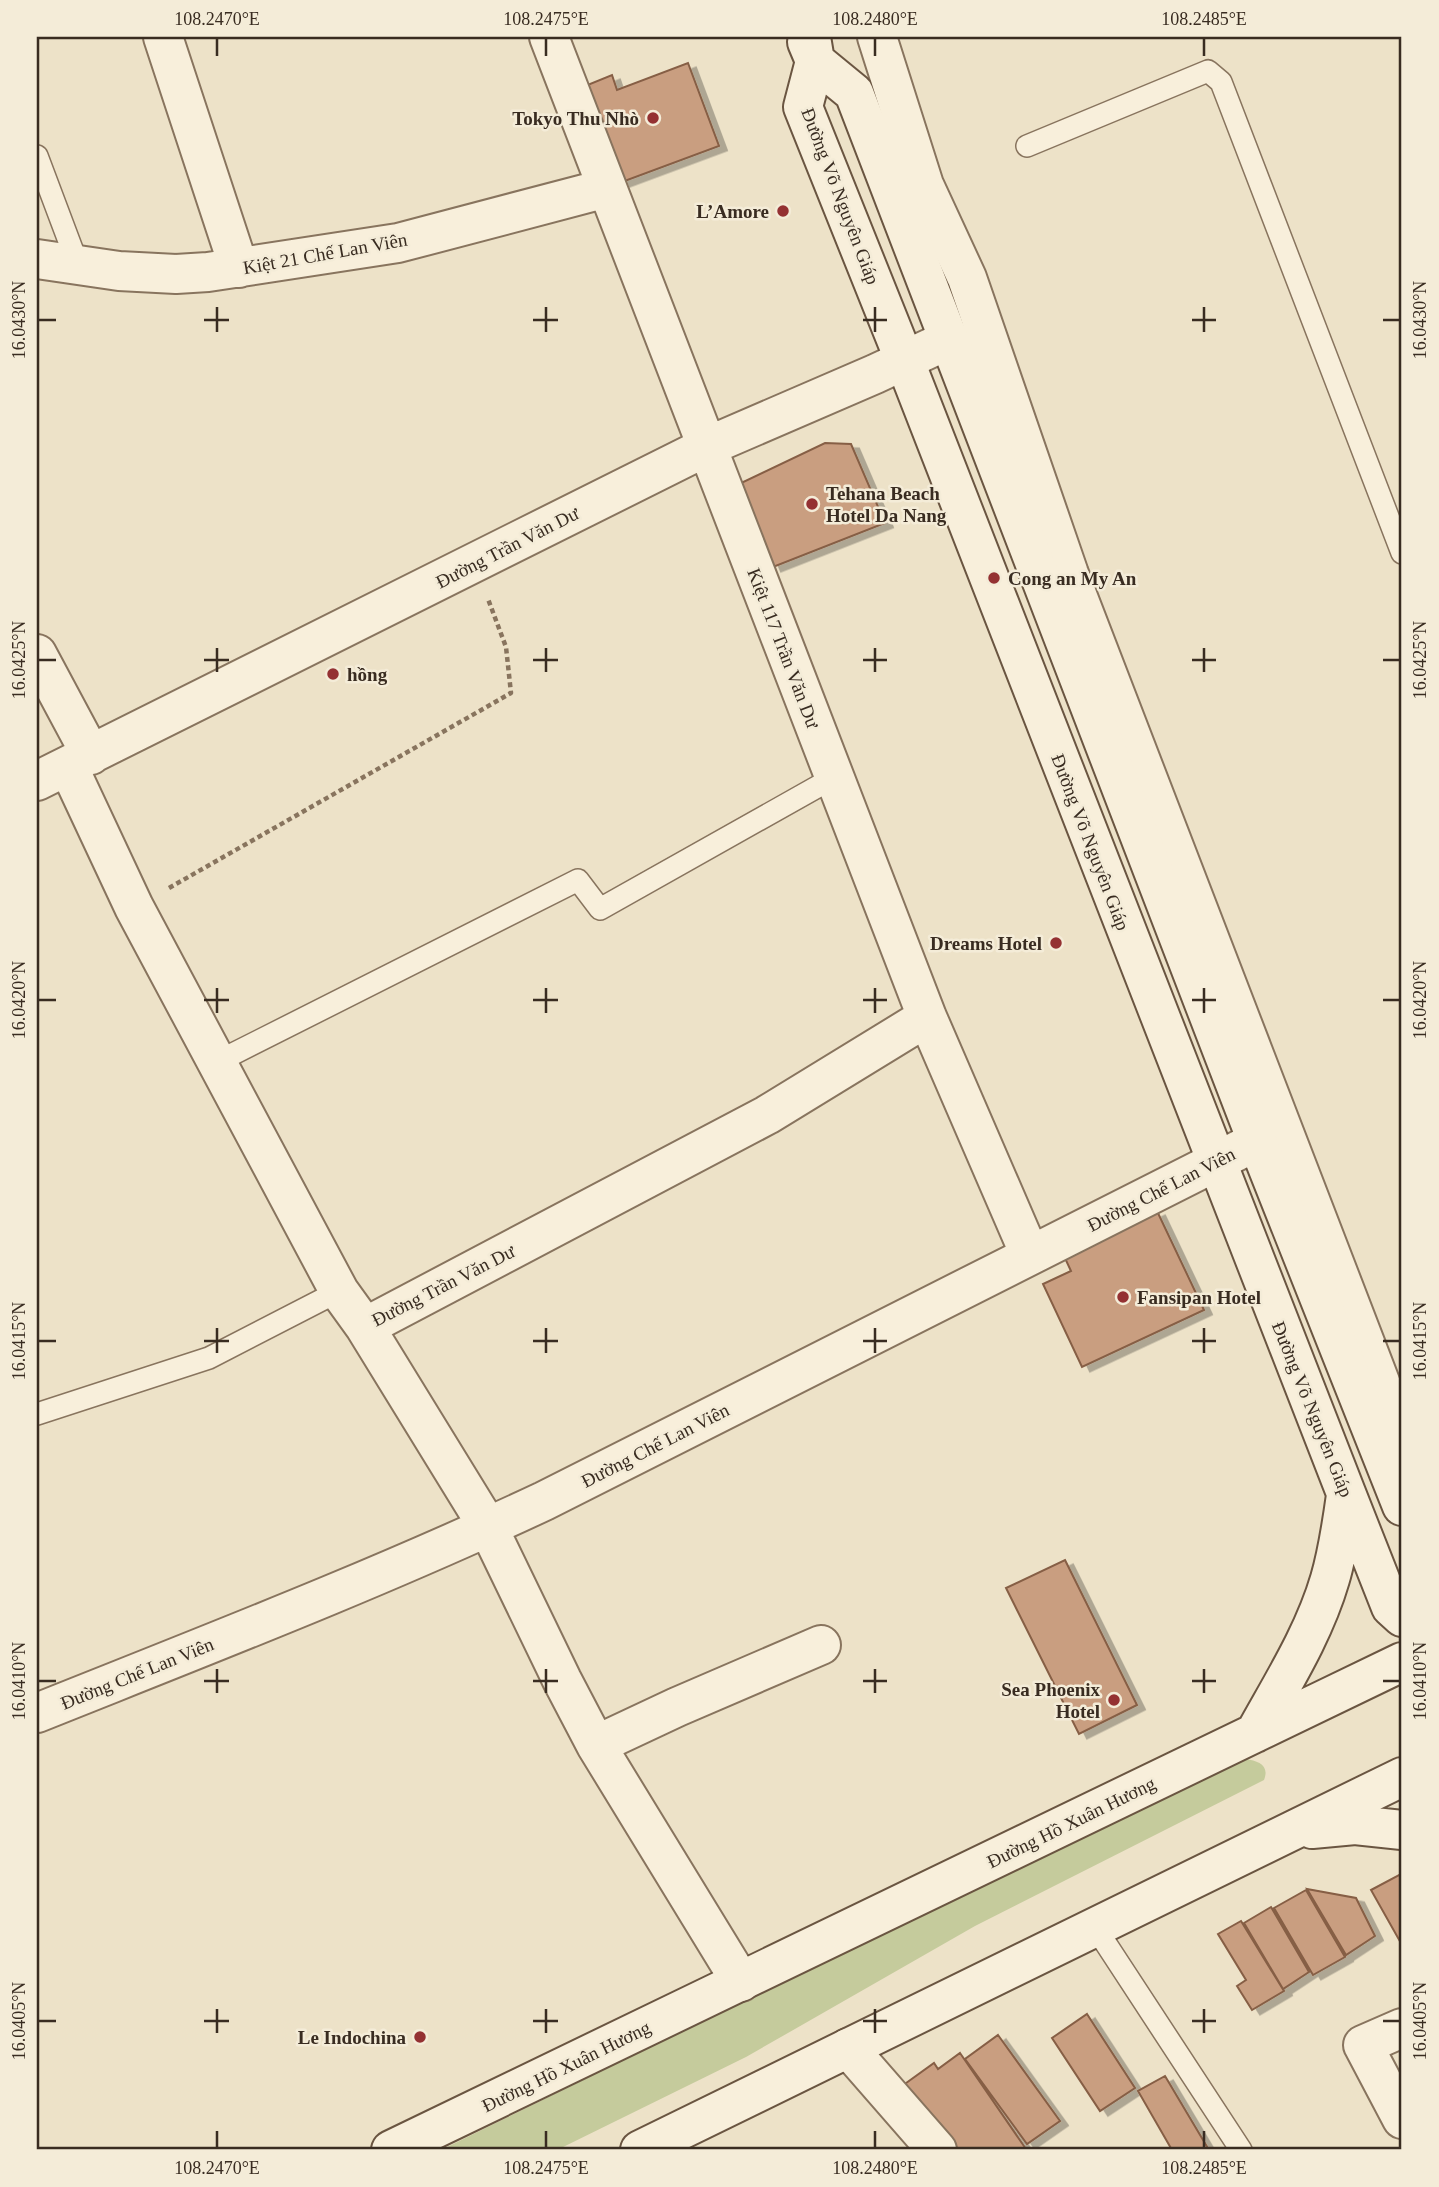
<svg xmlns="http://www.w3.org/2000/svg" width="1439" height="2187" font-family="Georgia,serif">
  <style>
    .green { fill: #c5cb9c }
    .building { fill: #c99e80; stroke: #865e45; stroke-width: 2; filter: url(#shadow) }
    .lines { fill: none; stroke-linecap: round; stroke-linejoin: round }
    .lane-casing { stroke: #88745e; stroke-width: 24 }
    .street-casing { stroke: #88745e; stroke-width: 42 }
    .secondary-casing { stroke: #6a5541; stroke-width: 42 }
    .path { stroke: #88745e; stroke-width: 4.5; stroke-dasharray: 5 3.5; stroke-linecap: butt }
    .lane { stroke: #f8efdb; stroke-width: 21 }
    .street { stroke: #f8efdb; stroke-width: 38 }
    .secondary { stroke: #f8efdb; stroke-width: 38 }
    .ticks { fill: none; stroke: #392c21; stroke-width: 2.5 }
    .poi-dot { fill: #943132; stroke: #f4ecd8; stroke-width: 2.5 }
    .labels { text-anchor: middle; stroke-width: 5; stroke-linejoin: round; paint-order: stroke }
    .poi-label { font-size: 19px; font-weight: bold; fill: #392c21; stroke: #f4ecd8; text-anchor: end }
    .street-label { font-size: 19px; fill: #392c21; stroke: #f4ecd8 }
    .neatline { fill: none; stroke: #392c21; stroke-width: 2.5 }
    .ticks-label { font-size: 18px; text-anchor: middle; fill: #392c21 }
  </style>
  <defs>
    <filter id="shadow"><feDropShadow dx="8" dy="4.5" stdDeviation="0" flood-color="#0004"/></filter>
  </defs>
  <rect width="100%" height="100%" fill="#ede2c8"/>
  <!-- green -->
  <path class="green" d="M1246 1759C1258 1761 1270 1765 1264 1780L975 1926 746 2057 557 2150H441L1104 1823Z"/>
  <!-- building -->
  <path class="building" d="M688 63 719 146 622 182 585 86 612 75 617 90Z
    M825 443 851 444 885 523 773 567 739 484Z
    M1157 1211 1204 1310 1082 1367 1043 1284 1071 1271 1064 1256Z
    M1065 1560 1137 1705 1079 1734 1006 1588Z
    M1399 1875 1402 1876V1945L1371 1890Z
    M1307 1889 1356 1898 1375 1936 1346 1955Z
    M1306 1890 1345 1957 1313 1975 1274 1908Z
    M1271 1907 1309 1972 1283 1989 1244 1923Z
    M1241 1921 1284 1991 1252 2010 1237 1986 1246 1980 1218 1934Z
    M1087 2014 1135 2088 1100 2111 1052 2038Z
    M998 2035 1060 2121 1027 2144 965 2059Z
    M960 2053 1026 2149 1024 2150H957L895 2091 934 2063 938 2069Z
    M1165 2076 1209 2150H1172L1138 2091Z"/>
  <g class="lines">
    <defs>
      <path id="lane" d="M1027 146 1208 71 1221 82 1402 553
        M37 156 78 265
        M217 1062 578 880 600 909 833 778
        M37 1414 209 1358 339 1291
        M1095 1927 1241 2150"/>
      <path id="street" d="M163 37 239 268
        M549 37 927 1017 1030 1255
        M877 37 924 185 967 278 1069 574 1402 1439
        M37 259 119 271 176 274 208 272 398 243 607 188
        M37 654 91 755
        M68 766 134 907 339 1291 365 1327 488 1527 562 1680 596 1745 677 1707 821 1645
        M37 781 706 447 875 374 950 339
        M365 1327 767 1115 927 1017
        M37 1713C207 1645 378 1579 544 1501L1257 1141
        M596 1745 741 1982
        M1402 2028 1363 2045 1402 2119
        M848 2048 937 2150"/>
      <path id="secondary" d="M811 37 815 61 803 107 904 359 1346 1493 1391 1607 1402 1617
        M807 42 815 61 854 93 1257 1141 1402 1506
        M1255 1733C1282 1684 1314 1634 1330 1579 1338 1552 1342 1524 1346 1495
        M1312 1829 1355 1825 1402 1830
        M391 2150 1402 1662
        M640 2150 1402 1777"/>
    </defs>
    <!-- lane casing -->
    <use href="#lane" class="lane-casing"/>
    <!-- street casing -->
    <use href="#street" class="street-casing"/>
    <!-- secondary casing -->
    <use href="#secondary" class="secondary-casing"/>
    <!-- path -->
    <path class="path" d="M169 888 511 693 506 647 488 599"/>
    <!-- lane -->
    <use href="#lane" class="lane"/>
    <!-- street -->
    <use href="#street" class="street"/>
    <!-- secondary -->
    <use href="#secondary" class="secondary"/>
  </g>
  <!-- ticks -->
  <path class="ticks" d="M217 38V56M546 38V56M875 38V56M1204 38V56M217 307V332M546 307V332M875 307V332M1204 307V332M38 320H56M204 320H229M533 320H558M863 320H887M1192 320H1216M1383 320H1400M217 648V672M546 648V672M875 648V672M1204 648V672M38 660H56M204 660H229M533 660H558M863 660H887M1192 660H1216M1383 660H1400M217 988V1013M546 988V1013M875 988V1013M1204 988V1013M38 1000H56M204 1000H229M533 1000H558M863 1000H887M1192 1000H1216M1383 1000H1400M217 1328V1353M546 1328V1353M875 1328V1353M1204 1328V1353M38 1341H56M204 1341H229M533 1341H558M863 1341H887M1192 1341H1216M1383 1341H1400M217 1669V1693M546 1669V1693M875 1669V1693M1204 1669V1693M38 1681H56M204 1681H229M533 1681H558M863 1681H887M1192 1681H1216M1383 1681H1400M217 2009V2033M546 2009V2033M875 2009V2033M1204 2009V2033M38 2021H56M204 2021H229M533 2021H558M863 2021H887M1192 2021H1216M1383 2021H1400M217 2131V2148M546 2131V2148M875 2131V2148M1204 2131V2148"/>
  <!-- markers -->
  <g class="poi-dot">
    <circle cx="653" cy="118" r="7"/>
    <circle cx="783" cy="211" r="7"/>
    <circle cx="812" cy="504" r="7"/>
    <circle cx="994" cy="578" r="7"/>
    <circle cx="333" cy="674" r="7"/>
    <circle cx="1056" cy="943" r="7"/>
    <circle cx="1123" cy="1297" r="7"/>
    <circle cx="1114" cy="1700" r="7"/>
    <circle cx="420" cy="2037" r="7"/>
  </g>
  <g class="labels">
    <!-- poi labels -->
    <g class="poi-label">
      <text x="639" y="125">Tokyo Thu Nhò</text>
      <text x="769" y="218">L’Amore</text>
      <text x="826" y="500" text-anchor="start">Tehana Beach<tspan x="826" dy="22">Hotel Da Nang</tspan></text>
      <text x="1008" y="585" text-anchor="start">Cong an My An</text>
      <text x="347" y="681" text-anchor="start">hồng</text>
      <text x="1042" y="950">Dreams Hotel</text>
      <text x="1137" y="1304" text-anchor="start">Fansipan Hotel</text>
      <text x="1100" y="1696">Sea Phoenix<tspan x="1100" dy="22">Hotel</tspan></text>
      <text x="406" y="2044">Le Indochina</text>
    </g>
    <!-- street labels -->
    <g class="street-label">
      <text transform="translate(841 196) rotate(69)" y="7">Đường Võ Nguyên Giáp</text>
      <text transform="translate(325 253) rotate(-10)" y="7">Kiệt 21 Chế Lan Viên</text>
      <text transform="translate(507 547) rotate(-27)" y="7">Đường Trần Văn Dư</text>
      <text transform="translate(784 648) rotate(69)" y="7">Kiệt 117 Trần Văn Dư</text>
      <text transform="translate(1091 842) rotate(69)" y="7">Đường Võ Nguyên Giáp</text>
      <text transform="translate(1161 1189) rotate(-27)" y="7">Đường Chế Lan Viên</text>
      <text transform="translate(443 1285) rotate(-27)" y="7">Đường Trần Văn Dư</text>
      <text transform="translate(1313 1409) rotate(68)" y="7">Đường Võ Nguyên Giáp</text>
      <text transform="translate(655 1445) rotate(-27)" y="7">Đường Chế Lan Viên</text>
      <text transform="translate(137 1673) rotate(-22)" y="7">Đường Chế Lan Viên</text>
      <text transform="translate(1071 1822) rotate(-26)" y="7">Đường Hồ Xuân Hương</text>
      <text transform="translate(566 2066) rotate(-26)" y="7">Đường Hồ Xuân Hương</text>
    </g>
  </g>
  <!-- border -->
  <rect width="1439" height="2187" fill="none" stroke="#f4ecd8" stroke-width="77"/>
  <rect x="38" y="38" width="1362" height="2110" class="neatline"/>
  <g class="ticks-label">
    <text x="217" y="25">108.2470°E</text>
    <text x="546" y="25">108.2475°E</text>
    <text x="875" y="25">108.2480°E</text>
    <text x="1204" y="25">108.2485°E</text>
    <text transform="translate(19 320) rotate(-90)" y="6">16.0430°N</text>
    <text transform="translate(1420 320) rotate(-90)" y="6">16.0430°N</text>
    <text transform="translate(19 660) rotate(-90)" y="6">16.0425°N</text>
    <text transform="translate(1420 660) rotate(-90)" y="6">16.0425°N</text>
    <text transform="translate(19 1000) rotate(-90)" y="6">16.0420°N</text>
    <text transform="translate(1420 1000) rotate(-90)" y="6">16.0420°N</text>
    <text transform="translate(19 1341) rotate(-90)" y="6">16.0415°N</text>
    <text transform="translate(1420 1341) rotate(-90)" y="6">16.0415°N</text>
    <text transform="translate(19 1681) rotate(-90)" y="6">16.0410°N</text>
    <text transform="translate(1420 1681) rotate(-90)" y="6">16.0410°N</text>
    <text transform="translate(19 2021) rotate(-90)" y="6">16.0405°N</text>
    <text transform="translate(1420 2021) rotate(-90)" y="6">16.0405°N</text>
    <text x="217" y="2174">108.2470°E</text>
    <text x="546" y="2174">108.2475°E</text>
    <text x="875" y="2174">108.2480°E</text>
    <text x="1204" y="2174">108.2485°E</text>
  </g>
</svg>
